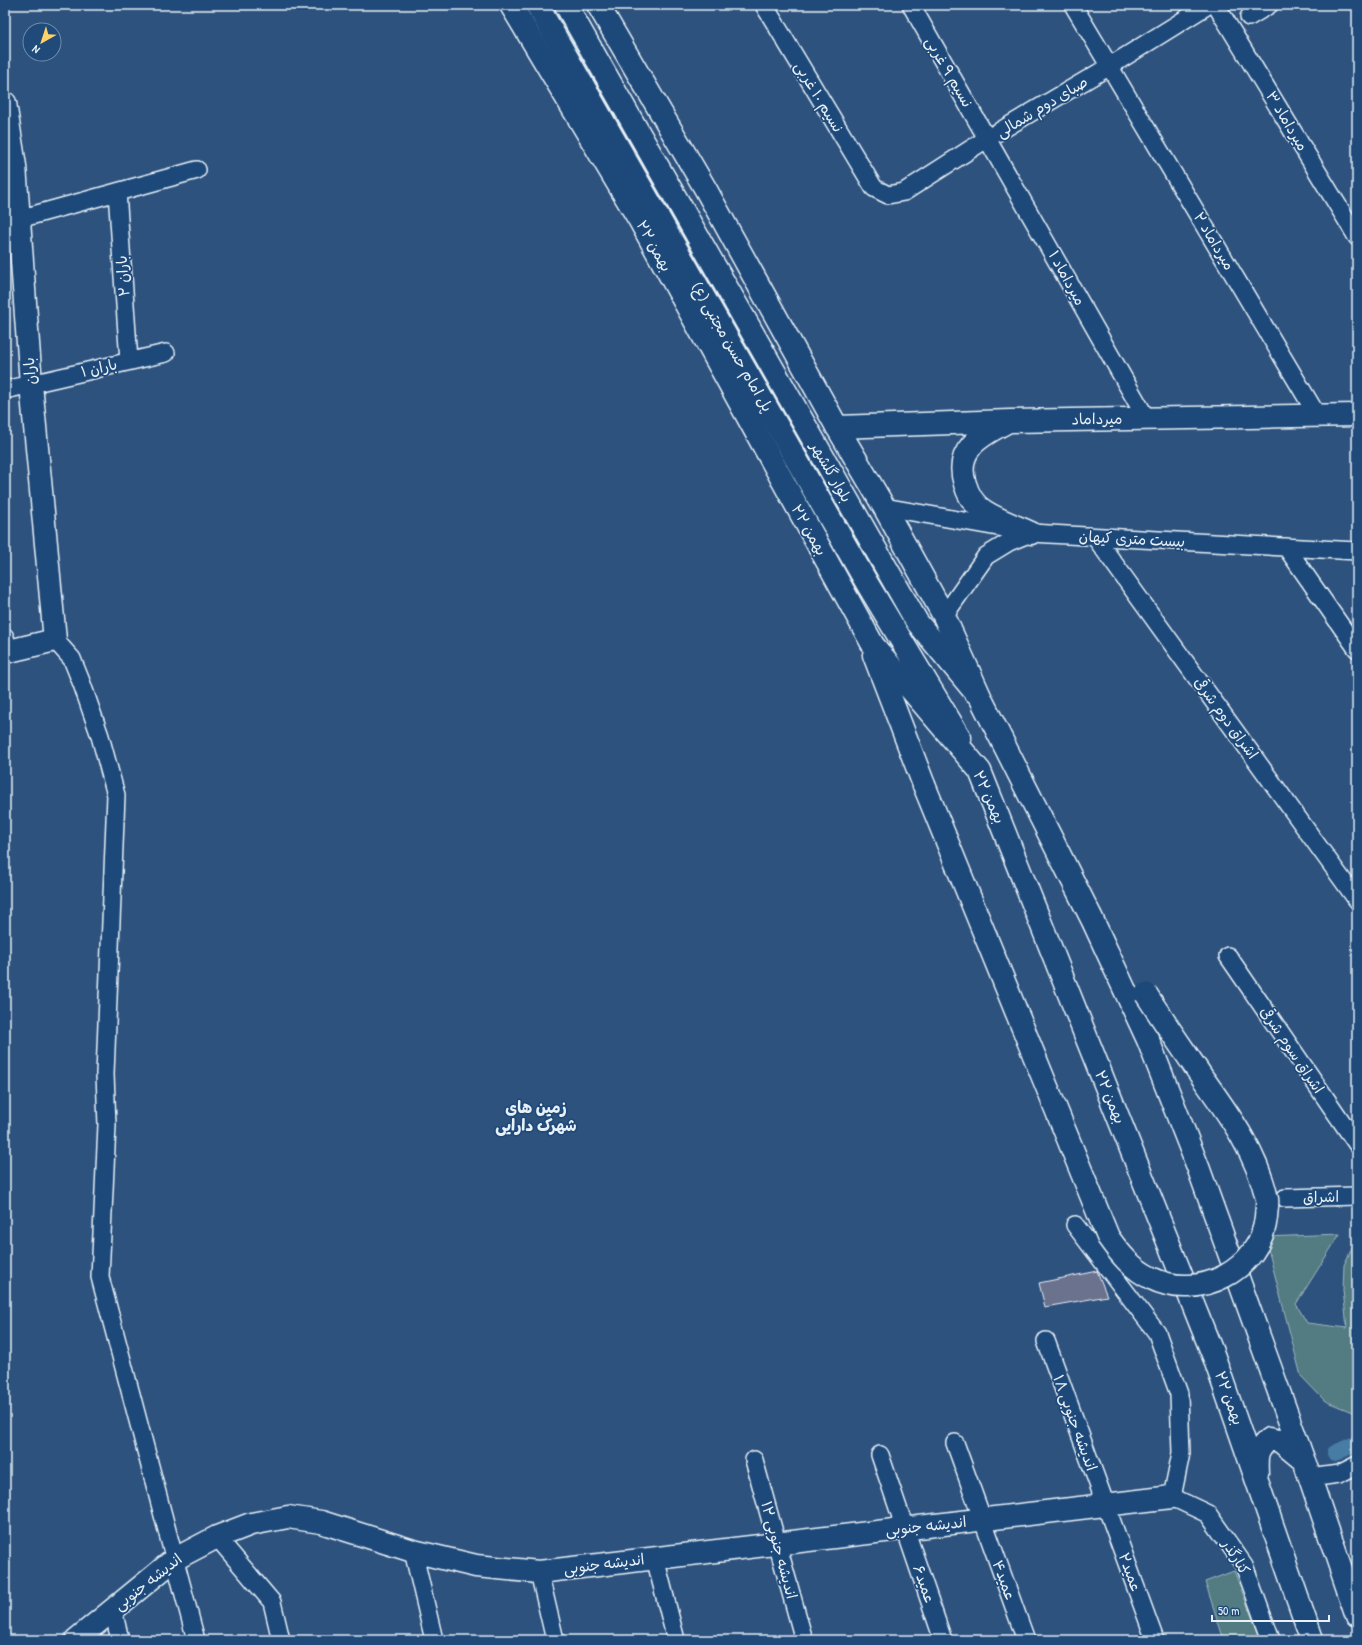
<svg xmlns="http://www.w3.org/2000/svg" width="1362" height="1645" font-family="'Patrick Hand','Playpen Sans Arabic',sans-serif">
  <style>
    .green { fill: #537b82; stroke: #9eb6bd }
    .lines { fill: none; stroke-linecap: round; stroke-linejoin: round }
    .canal { stroke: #477ca5; stroke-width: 16 }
    .building { fill: #6b728e; stroke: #e8f1f8 }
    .street-casing { stroke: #e8f1f8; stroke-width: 20 }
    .secondary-casing { stroke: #e8f1f8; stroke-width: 25 }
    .primary-casing { stroke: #e8f1f8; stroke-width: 25 }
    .highway-casing { stroke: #e8f1f8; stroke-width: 25 }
    .street { stroke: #1f4a7a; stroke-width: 17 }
    .secondary { stroke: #1f4a7a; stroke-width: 22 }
    .primary { stroke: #1f4a7a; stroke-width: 22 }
    .highway { stroke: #1f4a7a; stroke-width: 22 }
    .highway-bridge-casing { stroke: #e8f1f8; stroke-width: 25; stroke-linecap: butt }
    .highway-bridge { stroke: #1f4a7a; stroke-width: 22 }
    .labels { text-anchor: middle; stroke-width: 3.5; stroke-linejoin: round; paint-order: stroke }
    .street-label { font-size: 15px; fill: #e8f1f8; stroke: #1f4a7a }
    .neighbourhood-label { font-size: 16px; font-weight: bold; fill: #e8f1f8; stroke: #1f4a7a }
  </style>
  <rect width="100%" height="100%" fill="#2e527e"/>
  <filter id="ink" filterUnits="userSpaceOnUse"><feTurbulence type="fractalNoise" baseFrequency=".025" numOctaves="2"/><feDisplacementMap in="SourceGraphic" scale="8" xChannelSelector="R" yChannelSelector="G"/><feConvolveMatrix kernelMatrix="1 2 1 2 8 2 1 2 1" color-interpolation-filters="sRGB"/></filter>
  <g filter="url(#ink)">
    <!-- green -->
    <path class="green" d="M1340 1234 1296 1304 1307 1323 1347 1328 1343 1290 1344 1265 1357 1237V1412H1352L1325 1401 1301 1376 1265 1237Z
      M1234 1571 1261 1640H1224L1205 1582Z"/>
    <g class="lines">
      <!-- canal -->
      <path class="canal" d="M1335 1453 1357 1443"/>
    </g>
    <!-- building -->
    <path class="building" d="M1097 1271 1107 1296 1045 1307 1039 1283Z"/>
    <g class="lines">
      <defs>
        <path id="street" d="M764 5 874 188 888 195 904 192 988 138 1110 66 1208 5
          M911 5 1146 418
          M1073 5 1317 415
          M1216 5 1357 237
          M1249 17 1269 5
          M117 192 129 361
          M19 219 197 170
          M5 390 166 353
          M884 507 1009 529
          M1095 537 1357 900
          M1286 547 1357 649
          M944 616 986 556 1009 542 1031 533 1357 551
          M5 637 8 651
          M55 640 72 659 82 684 100 736 116 795 105 1074 107 1125 100 1277 196 1640
          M1228 956 1357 1144
          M1285 1198 1357 1196
          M1075 1225 1157 1333 1179 1394 1181 1453 1172 1497 1208 1514 1244 1565 1271 1640
          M1046 1341 1155 1640
          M955 1443 1026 1640
          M880 1455 943 1640
          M754 1460 804 1640
          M1310 1478 1339 1474 1357 1465
          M217 1537 272 1602 281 1640
          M413 1551 434 1640
          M655 1558 676 1640
          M539 1572 555 1640
          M113 1610 120 1640"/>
        <path id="secondary" d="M5 103 15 166 31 384 55 640 5 652
          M1005 423C980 436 954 450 965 484 968 494 974 505 984 511 998 520 1015 526 1031 533
          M837 427 1010 421 1357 415
          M76 1640 175 1559 217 1537 251 1524 288 1517 321 1522 413 1551 476 1566 539 1572 1172 1497"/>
        <path id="primary" d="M537 5 868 585 960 738
          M566 5 917 622 975 692"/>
        <path id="highway" d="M511 5 639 219 873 645 980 771 1214 1357 1312 1640
          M598 5 705 188 837 427 884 507 944 616 983 703 1092 919 1148 1040 1198 1167 1310 1478 1357 1616
          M874 655 924 785
          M1257 1474C1256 1456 1256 1451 1269 1439L1280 1441 1303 1460"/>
      </defs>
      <!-- street casing -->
      <use href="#street" class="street-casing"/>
      <!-- secondary casing -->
      <use href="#secondary" class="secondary-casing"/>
      <!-- primary casing -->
      <use href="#primary" class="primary-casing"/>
      <!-- highway casing -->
      <use href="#highway" class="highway-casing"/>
      <!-- street -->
      <use href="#street" class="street"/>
      <!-- secondary -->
      <use href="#secondary" class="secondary"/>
      <!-- primary -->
      <use href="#primary" class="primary"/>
      <!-- highway -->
      <use href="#highway" class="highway"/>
      <defs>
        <path id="highway-bridge" d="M924 785 1108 1237C1120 1254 1132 1269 1151 1278 1198 1302 1261 1270 1266 1217 1266 1212 1268 1205 1267 1199 1257 1153 1229 1115 1202 1077 1183 1049 1164 1022 1146 994"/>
      </defs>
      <!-- highway-bridge casing -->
      <use href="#highway-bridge" class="highway-bridge-casing"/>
      <!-- highway-bridge -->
      <use href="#highway-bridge" class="highway-bridge"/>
    </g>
  </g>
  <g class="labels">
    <!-- street labels -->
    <g class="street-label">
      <text transform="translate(949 72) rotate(60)" y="5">نسیم ۹ غربی</text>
      <text transform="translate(819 97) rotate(59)" y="5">نسیم ۱۰ غربی</text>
      <text transform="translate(1042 107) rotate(-31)" y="5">صبای دوم شمالی</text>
      <text transform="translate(1287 121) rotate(59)" y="5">میرداماد ۳</text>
      <text transform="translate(1214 241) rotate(59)" y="5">میرداماد ۲</text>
      <text transform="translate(654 246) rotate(61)" y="5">۲۲ بهمن</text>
      <text transform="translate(123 276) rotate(-94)" y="5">باران ۲</text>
      <text transform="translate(1067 278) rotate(61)" y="5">میرداماد ۱</text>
      <text transform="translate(732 347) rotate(60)" y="5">پل امام حسن مجتبی (ع)</text>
      <text transform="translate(99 368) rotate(-13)" y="5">باران ۱</text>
      <text transform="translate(30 371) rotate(-95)" y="5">باران</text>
      <text transform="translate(1097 419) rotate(-1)" y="5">میرداماد</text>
      <text transform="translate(831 472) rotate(60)" y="5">بلوار گلشهر</text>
      <text transform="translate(809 530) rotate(61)" y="5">۲۲ بهمن</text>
      <text transform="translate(1132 539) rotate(3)" y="5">بیست متری کیهان</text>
      <text transform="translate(1226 718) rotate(54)" y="5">اشراق دوم شرقی</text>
      <text transform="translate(989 797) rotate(66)" y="5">۲۲ بهمن</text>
      <text transform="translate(1292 1050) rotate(56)" y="5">اشراق سوم شرقی</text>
      <text transform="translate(1110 1097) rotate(68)" y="5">۲۲ بهمن</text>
      <text transform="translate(1321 1197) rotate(-1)" y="5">اشراق</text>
      <text transform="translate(1229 1398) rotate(70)" y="5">۲۲ بهمن</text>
      <text transform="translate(1075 1423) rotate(70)" y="5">اندیشه جنوبی ۱۸</text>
      <text transform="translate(926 1526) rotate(-6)" y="5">اندیشه جنوبی</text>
      <text transform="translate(779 1550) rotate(75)" y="5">اندیشه جنوبی ۱۲</text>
      <text transform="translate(1236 1557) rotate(59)" y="5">کنارگذر</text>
      <text transform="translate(604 1564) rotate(-7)" y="5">اندیشه جنوبی</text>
      <text transform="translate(1130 1572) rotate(70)" y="5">عمید۲</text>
      <text transform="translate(1004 1580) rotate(70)" y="5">عمید۴</text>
      <text transform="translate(148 1582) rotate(-38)" y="5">اندیشه جنوبی</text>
      <text transform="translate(924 1584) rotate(71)" y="5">عمید۶</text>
    </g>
    <!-- neighbourhood labels -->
    <g class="neighbourhood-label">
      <text x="536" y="1113">زمین های<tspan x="536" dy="18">شهرک دارایی</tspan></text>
    </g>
  </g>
  <!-- margin -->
  <rect width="1362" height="1645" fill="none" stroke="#1f4a7a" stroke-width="20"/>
  <rect x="10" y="10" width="1342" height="1625" fill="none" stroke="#e8f1f8" stroke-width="1.5" filter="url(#ink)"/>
  <!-- north arrow -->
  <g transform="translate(42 42) rotate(219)"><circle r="19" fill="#1f4a7a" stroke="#6f8dac"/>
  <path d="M0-3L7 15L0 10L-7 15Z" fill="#ffd166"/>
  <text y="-6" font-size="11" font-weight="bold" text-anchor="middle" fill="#e8f1f8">N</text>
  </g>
  <!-- scale -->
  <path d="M1212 1615v6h117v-6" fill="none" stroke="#e8f1f8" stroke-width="2"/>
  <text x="1218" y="1615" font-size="12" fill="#e8f1f8" stroke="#1f4a7a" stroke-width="3" paint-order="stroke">50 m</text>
</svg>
